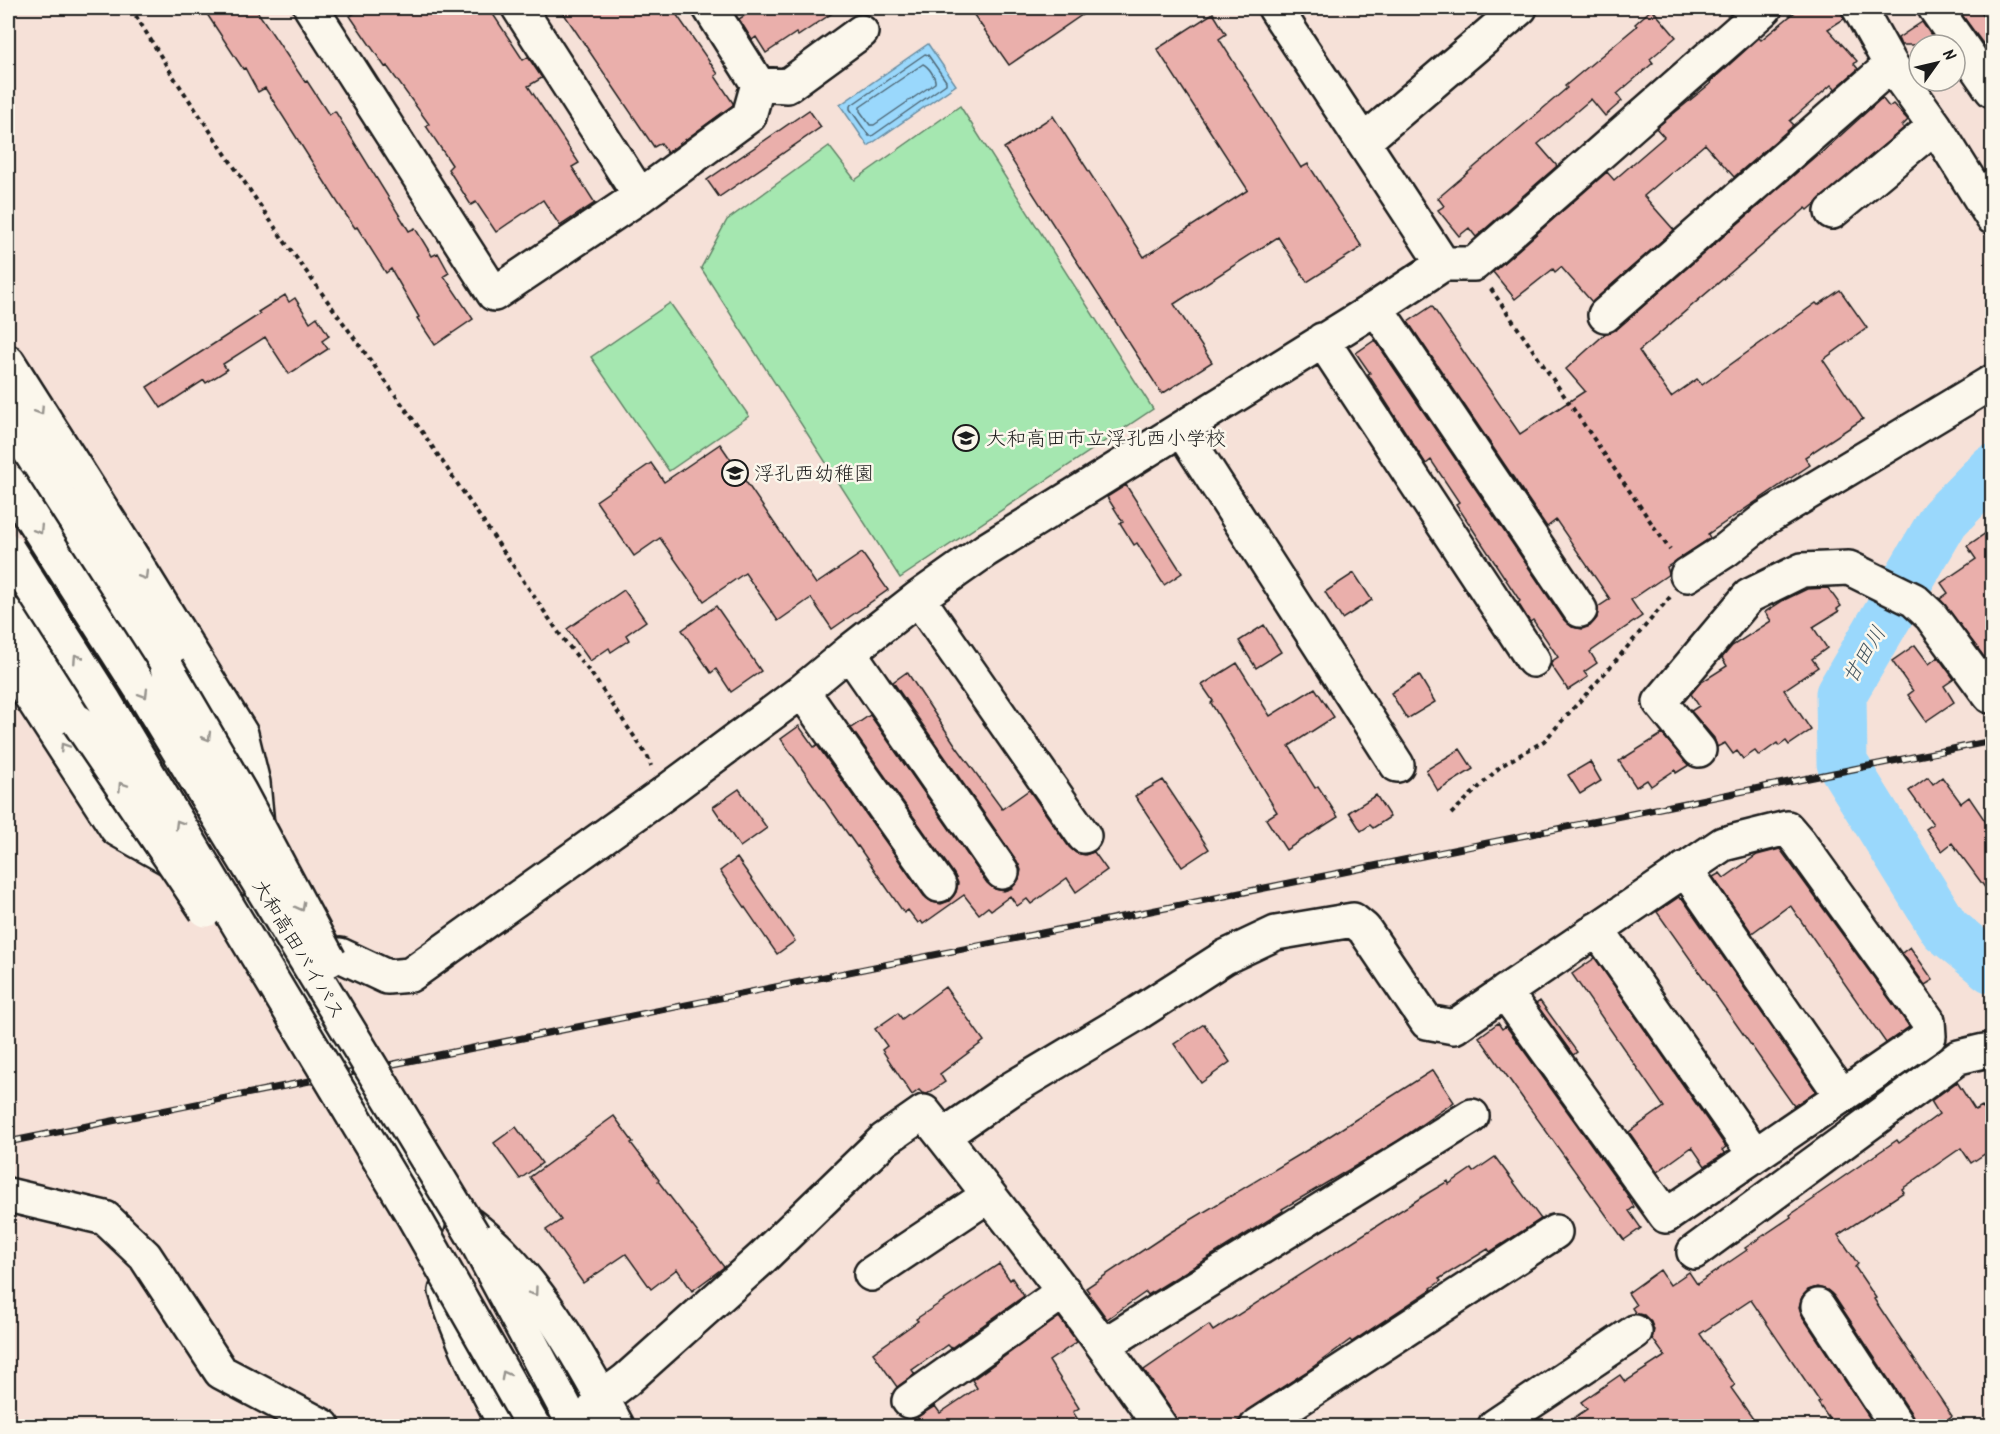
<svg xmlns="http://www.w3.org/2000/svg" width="2000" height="1434" font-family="Kalam,'Klee One',sans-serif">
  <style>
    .green { fill: #a5e7b0; stroke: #608266; stroke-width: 1.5 }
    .water { fill: #9ad8fc; stroke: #688da2; stroke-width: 1.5 }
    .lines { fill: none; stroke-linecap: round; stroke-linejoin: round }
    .shore { stroke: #4e6776; stroke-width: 1.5 }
    .river { stroke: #9ad8fc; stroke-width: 51 }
    .building { fill: #eaafab; stroke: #1c1c1c; stroke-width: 1.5 }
    .minor-casing { stroke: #1c1c1c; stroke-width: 38 }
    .highway-casing { stroke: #1c1c1c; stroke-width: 38 }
    .path { stroke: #1c1c1c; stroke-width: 4; stroke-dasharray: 4.5 4.5; stroke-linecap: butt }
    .minor { stroke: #fbf7ec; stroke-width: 33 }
    .highway { stroke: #fbf7ec; stroke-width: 33 }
    .rail-casing { stroke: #1c1c1c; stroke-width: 7 }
    .rail { stroke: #fbf7ec; stroke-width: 4.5; stroke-dasharray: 14; stroke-linecap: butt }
    .highway-bridge-casing { stroke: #1c1c1c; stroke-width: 38; stroke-linecap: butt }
    .highway-bridge { stroke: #fbf7ec; stroke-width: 33 }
    .oneway { stroke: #97948e }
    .labels { text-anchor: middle; stroke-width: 5; stroke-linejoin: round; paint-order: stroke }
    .poi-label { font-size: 20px; fill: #1c1c1c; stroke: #fbf7ec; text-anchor: start }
    .street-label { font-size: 20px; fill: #1c1c1c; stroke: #fbf7ec }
    .water-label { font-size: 21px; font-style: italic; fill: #42545f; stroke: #fbf7ec }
  </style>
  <rect width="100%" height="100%" fill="#f6e1d8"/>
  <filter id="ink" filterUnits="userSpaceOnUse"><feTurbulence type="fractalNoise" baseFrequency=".0167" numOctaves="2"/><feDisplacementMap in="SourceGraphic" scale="12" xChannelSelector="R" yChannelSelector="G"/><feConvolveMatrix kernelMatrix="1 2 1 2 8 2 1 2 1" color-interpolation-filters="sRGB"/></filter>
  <g filter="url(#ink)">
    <!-- green -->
    <path class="green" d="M960 106 1153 409 900 578 701 268 727 220 829 146 855 180Z
      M670 303 749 416 669 471 591 357Z"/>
    <!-- water -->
    <path class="water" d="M928 44 956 85 868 146 840 105Z"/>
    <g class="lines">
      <!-- shore -->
      <path class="shore" d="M925 54 928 55 946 81V84L872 136H869L850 109V106Z
        M923 64C928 66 936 77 935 83L874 125H870L860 111V107Z"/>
      <!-- river -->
      <path class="river" d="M1992 470 1944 519 1841 694 1842 763 1945 929 1992 968"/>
    </g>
    <!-- building -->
    <path class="building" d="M203 8H255L305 82 307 81 329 115 335 111 409 231 415 228 432 256 438 253 449 273 444 276 473 319 435 345 417 318 419 317 391 269 386 273 357 227 355 228 338 203 265 88 258 92 245 68 243 69Z
      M363 8H489L523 60 528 57 542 78 528 86 579 163 572 167 595 203 560 226 543 200 496 232 476 202 471 205 448 169 452 165 426 126 429 124 387 66 385 67 350 16Z
      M560 8H672L718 74 715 76 733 103V105L667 153 661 143 654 147Z
      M756 8H840L798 36 796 33 766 53 756 37 752 40 739 19Z
      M969 8H1092L1009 65Z
      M1800 8H1840L1844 19 1828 29 1857 61 1854 64 1858 69 1835 89 1831 85 1790 121 1794 125 1734 177 1705 144 1644 196 1674 230 1592 302 1561 267 1555 272 1553 269 1515 299 1493 272 1607 172 1614 180 1664 137 1656 128 1711 83 1710 82 1759 38 1761 40Z
      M1957 8H1978L1992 28V39L1984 45Z
      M1652 9 1676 37 1650 59 1653 63 1617 94 1622 101 1605 116 1591 99 1538 144 1557 166 1476 237 1469 228 1459 236 1438 210 1444 206 1438 198 1567 88 1565 86 1637 26 1635 24Z
      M1213 13 1226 34 1219 39 1301 168 1308 164 1362 247 1307 282 1278 237 1174 304 1212 362 1162 394 1004 148 1053 116 1144 257 1248 190 1157 49Z
      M1922 22 1938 45H1901L1898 38Z
      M1882 98 1889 107 1893 104 1908 120 1902 126 1904 128 1808 210 1806 208 1639 351 1671 397 1697 379 1702 385 1816 303 1818 305 1840 290 1867 328 1823 360 1863 419 1805 457 1810 465 1708 534 1710 538 1667 567 1669 574 1631 600 1642 616 1590 652 1597 663 1584 672 1588 677 1568 690 1551 665V662L1558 657 1533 620 1530 622 1518 603 1520 601 1456 504 1459 502 1431 460 1426 464 1368 374 1370 373 1356 353 1375 340 1564 620 1572 627 1582 629 1590 626 1597 618 1598 607 1610 599 1556 520 1547 527 1408 322 1432 306 1520 434 1585 391 1566 369 1606 333 1617 329 1818 154 1819 155Z
      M809 110 821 127 719 197 707 180Z
      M285 295 289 302 295 298 310 322 317 317 329 336 322 341 328 349 289 374 265 337 223 364 227 370 206 383 204 380 161 408 147 387 260 314 258 312Z
      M720 444 816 584 862 553 888 590 832 629 811 598 778 621 745 573 704 601 660 538 634 556 596 501 651 463 664 482Z
      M1126 485 1182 573 1164 585 1137 543 1134 545 1120 523 1123 522 1107 497Z
      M1992 529V652L1985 658 1940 599 1948 593 1941 583 1976 559 1967 546Z
      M1354 573 1372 600 1342 619 1325 592Z
      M1828 588 1841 606 1837 609 1839 611 1813 627 1827 648 1812 659 1818 667 1784 690 1811 730 1789 745 1786 741 1779 746 1777 743 1759 756 1755 751 1743 759 1737 751 1733 754 1725 743 1717 747 1714 738 1691 711 1699 706 1691 694 1700 683 1727 666 1722 658 1732 646 1771 621 1765 612 1782 601 1807 589Z
      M624 590 646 621 626 635 629 640 611 652 609 648 590 661 567 629Z
      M716 606 761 671 731 692 716 669 711 673 682 630Z
      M1264 625 1281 652 1256 668 1239 641Z
      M1915 645 1929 664 1938 657 1954 679 1944 686 1954 702 1926 721 1908 695 1913 691 1892 661Z
      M1237 663 1270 716 1315 688 1334 717 1289 746 1315 788 1318 786 1338 817 1286 850 1266 819 1277 812 1211 703 1213 701 1202 685Z
      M907 672 956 746 1002 809 1029 790 1069 847 1076 853 1085 855 1094 852 1107 870 1076 892 1067 878 1031 904 1027 899 1017 906 1010 896 991 910 988 907 979 914 964 895 923 924 921 921 918 923 908 910 904 913 858 846 857 847 781 739 799 726 814 747 817 745 924 896 932 902 941 904 949 901 956 892 958 883 954 874 851 728 870 715 987 883 995 889 1004 891 1012 888 1019 879 1021 870 1017 861 893 682Z
      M1419 675 1435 702 1407 719 1391 693Z
      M1662 734 1689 765 1676 773 1675 770 1651 786 1647 780 1636 787 1619 761Z
      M1460 749 1473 769 1438 791 1426 770Z
      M1590 762 1601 781 1580 794 1568 775Z
      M1928 777 1933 784 1942 777 1961 803 1969 797 1992 831V897L1952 843 1942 851 1926 829 1933 824 1909 791Z
      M1163 780 1209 849 1182 867 1135 796Z
      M739 789 767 828 740 847 713 807Z
      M1376 795 1390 817 1373 828 1370 825 1361 831 1349 812Z
      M1780 849 1907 1023 1909 1027 1886 1043 1790 905 1752 933 1713 877 1720 873 1724 878 1757 855Z
      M737 858 795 941 777 954 720 871Z
      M1679 897 1680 899 1682 898 1816 1091 1794 1106 1657 912Z
      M1910 947 1933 980 1925 985 1902 953Z
      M1595 958 1726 1147 1722 1150 1725 1153 1705 1166 1692 1147 1657 1172 1629 1132 1664 1107 1572 974Z
      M945 987 984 1041 940 1074 945 1082 927 1094 922 1093 919 1090 912 1095 882 1050 887 1046 875 1029 898 1013 902 1019Z
      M1540 1001 1577 1052 1573 1055 1536 1004Z
      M1498 1023 1502 1029 1506 1026 1626 1193 1634 1207 1629 1211 1641 1228 1624 1240 1479 1037Z
      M1204 1024 1230 1062 1201 1083 1174 1044Z
      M1433 1070 1454 1102 1396 1142 1282 1209 1283 1211 1148 1295 1146 1292 1107 1319 1088 1293 1089 1292 1086 1288 1169 1233 1314 1146Z
      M1957 1082 1975 1110 1982 1106 1992 1122V1149L1971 1163 1961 1148 1902 1189 1904 1192 1838 1235 1858 1264 1855 1267 1876 1298 1874 1299 1952 1416 1949 1418 1955 1426H1915L1913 1416 1834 1296 1827 1290 1817 1287 1808 1290 1802 1297 1799 1307 1802 1316 1875 1426H1834L1818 1403 1820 1402 1751 1300 1700 1334 1735 1385 1731 1388 1758 1426H1562L1587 1409 1581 1402 1620 1375 1625 1382 1665 1356 1652 1338 1654 1330 1651 1322 1644 1315 1636 1314 1632 1308 1636 1305 1628 1293 1660 1270 1670 1285 1689 1272 1697 1284 1747 1250 1745 1248 1791 1217 1790 1215 1815 1198 1814 1197 1897 1140 1899 1143 1939 1114 1931 1101Z
      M614 1116 633 1142 631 1143 659 1180 658 1181 724 1267 692 1291 677 1269 651 1289 626 1254 583 1283 546 1230 561 1220 530 1177Z
      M516 1127 542 1163 520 1179 494 1143Z
      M1495 1157 1541 1219 1490 1252 1488 1249 1439 1279 1441 1281 1431 1288 1432 1289 1352 1342 1350 1340 1306 1372 1247 1410 1240 1420 1230 1426H1178L1175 1415 1144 1370 1209 1325 1213 1331 1428 1193 1448 1181 1449 1184 1471 1169 1473 1172Z
      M999 1264 1010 1280 1012 1278 1024 1296 951 1348 948 1345 912 1370 915 1374 897 1387 873 1353 918 1321 916 1319 934 1307Z
      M1059 1317 1077 1342 1049 1361 1079 1408 1073 1412 1082 1426H920L923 1425 917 1417 935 1406 940 1413 977 1388 972 1380Z"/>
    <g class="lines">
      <defs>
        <path id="minor" d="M311 8 494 294 640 196
          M519 8 640 196 749 116 758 84 710 8
          M1275 8 1443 264
          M1859 8 1891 65 1935 126 1992 217
          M1935 8 1992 90
          M758 84 787 86 861 32
          M1363 142 1520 8
          M1832 212 1935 126
          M1376 308 1580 610
          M1605 315 1891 65
          M1322 340 1533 660
          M8 362 135 562 241 734 253 783 257 825
          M1181 429 1397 765
          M1687 575 1726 550 1766 518 1992 382
          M918 598 1084 836
          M849 652 1002 872
          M8 661 117 829 181 865
          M802 691 939 885
          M1699 750 1660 702 1749 596 1802 570 1849 568 1914 600 1931 616 1990 696H1992
          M1787 828 1799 842 1928 1021 1929 1036 1666 1216 1505 992 1723 844Z
          M1685 869 1842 1096
          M239 912 297 974
          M1597 929 1755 1155
          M303 969 316 960 340 955 387 977 410 975 662 795 802 691 849 652 918 598 986 550 1376 308 1443 264H1474L1765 8
          M307 991 404 1163 424 1207 428 1224
          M943 1136 1011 1089 1138 1013 1225 957 1276 933 1353 920 1364 929 1427 1022 1454 1027 1505 992
          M8 1195 105 1218 145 1256 221 1372 323 1426
          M470 1225C533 1272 581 1358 617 1426
          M1694 1252 1959 1057 1984 1051
          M871 1274 989 1195
          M446 1291C460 1339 483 1383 506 1426
          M1818 1306 1897 1426
          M1104 1345 1472 1116
          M909 1401 1064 1291
          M582 1426 602 1398 626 1380 761 1259 884 1140 924 1112C1005 1215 1086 1318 1160 1426
          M1257 1426 1555 1232
          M1495 1426 1635 1332"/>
        <path id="highway" d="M8 417 167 668
          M8 614 79 722
          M473 1235 575 1426"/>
      </defs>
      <!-- minor casing -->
      <use href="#minor" class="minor-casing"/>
      <!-- highway casing -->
      <use href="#highway" class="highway-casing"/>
      <!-- path -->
      <path class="path" d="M131 8 173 76 282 238 425 436 563 639 593 676 648 757 651 766
        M1491 289 1670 550
        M1451 814 1501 766 1544 741 1605 673 1670 597"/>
      <!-- minor -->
      <use href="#minor" class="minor"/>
      <!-- highway -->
      <use href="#highway" class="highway"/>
      <defs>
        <path id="rail" d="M8 1142 1992 741"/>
      </defs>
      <!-- rail casing -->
      <use href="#rail" class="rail-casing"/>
      <!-- rail -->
      <use href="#rail" class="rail"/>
      <defs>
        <path id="highway-bridge" d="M8 481 140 687 473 1235
          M8 550 105 702 414 1217 533 1426
          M167 668 239 791 329 960
          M79 722 206 910"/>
      </defs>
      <!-- highway-bridge casing -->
      <use href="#highway-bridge" class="highway-bridge-casing"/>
      <!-- highway-bridge -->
      <use href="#highway-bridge" class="highway-bridge"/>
    </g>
    <!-- one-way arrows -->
    <defs><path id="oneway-chevron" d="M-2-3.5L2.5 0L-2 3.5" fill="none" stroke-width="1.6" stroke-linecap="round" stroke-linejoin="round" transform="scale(1.5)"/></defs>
    <g class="oneway">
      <use href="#oneway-chevron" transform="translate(40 411) rotate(58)"/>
      <use href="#oneway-chevron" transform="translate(39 530) rotate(58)"/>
      <use href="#oneway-chevron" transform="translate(144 576) rotate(59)"/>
      <use href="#oneway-chevron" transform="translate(77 658) rotate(-123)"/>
      <use href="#oneway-chevron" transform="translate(144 694) rotate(59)"/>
      <use href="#oneway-chevron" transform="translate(207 737) rotate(59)"/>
      <use href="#oneway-chevron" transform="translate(64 747) rotate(-123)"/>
      <use href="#oneway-chevron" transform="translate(122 786) rotate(-124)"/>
      <use href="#oneway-chevron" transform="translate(179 824) rotate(-121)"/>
      <use href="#oneway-chevron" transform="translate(301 907) rotate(62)"/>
      <use href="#oneway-chevron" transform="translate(534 1292) rotate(54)"/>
      <use href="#oneway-chevron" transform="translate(505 1375) rotate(-119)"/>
    </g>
  </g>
  <!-- icons -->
  <defs>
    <symbol id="school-ring" viewBox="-11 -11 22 22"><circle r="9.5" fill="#fbf7ec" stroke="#1c1c1c" stroke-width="1.5"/><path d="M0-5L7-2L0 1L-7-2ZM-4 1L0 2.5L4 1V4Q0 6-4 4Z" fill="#1c1c1c"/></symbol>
  </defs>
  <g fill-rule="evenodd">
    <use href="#school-ring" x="951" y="423" width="30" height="30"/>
    <use href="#school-ring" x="720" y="458" width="30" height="30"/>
  </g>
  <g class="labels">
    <!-- poi labels -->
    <g class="poi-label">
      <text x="986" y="445">大和高田市立浮孔西小学校</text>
      <text x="754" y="480">浮孔西幼稚園</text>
    </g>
    <!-- street labels -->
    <g class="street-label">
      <text transform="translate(299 949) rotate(59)" y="7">大和高田バイパス</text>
    </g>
    <!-- water labels -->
    <g class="water-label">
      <text transform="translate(1864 655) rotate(-59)" y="7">甘田川</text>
    </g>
  </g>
  <!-- margin -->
  <rect width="2000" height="1434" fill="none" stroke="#fbf7ec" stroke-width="30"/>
  <rect x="15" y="15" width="1970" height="1404" fill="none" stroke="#1c1c1c" stroke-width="2" filter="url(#ink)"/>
  <!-- north arrow -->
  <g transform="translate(1937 63) rotate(56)"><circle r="28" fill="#fbf7ec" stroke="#a29f99" stroke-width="1.5"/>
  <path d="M0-4.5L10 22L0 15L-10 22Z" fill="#1c1c1c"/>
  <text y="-9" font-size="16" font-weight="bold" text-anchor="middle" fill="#1c1c1c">N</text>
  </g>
</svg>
